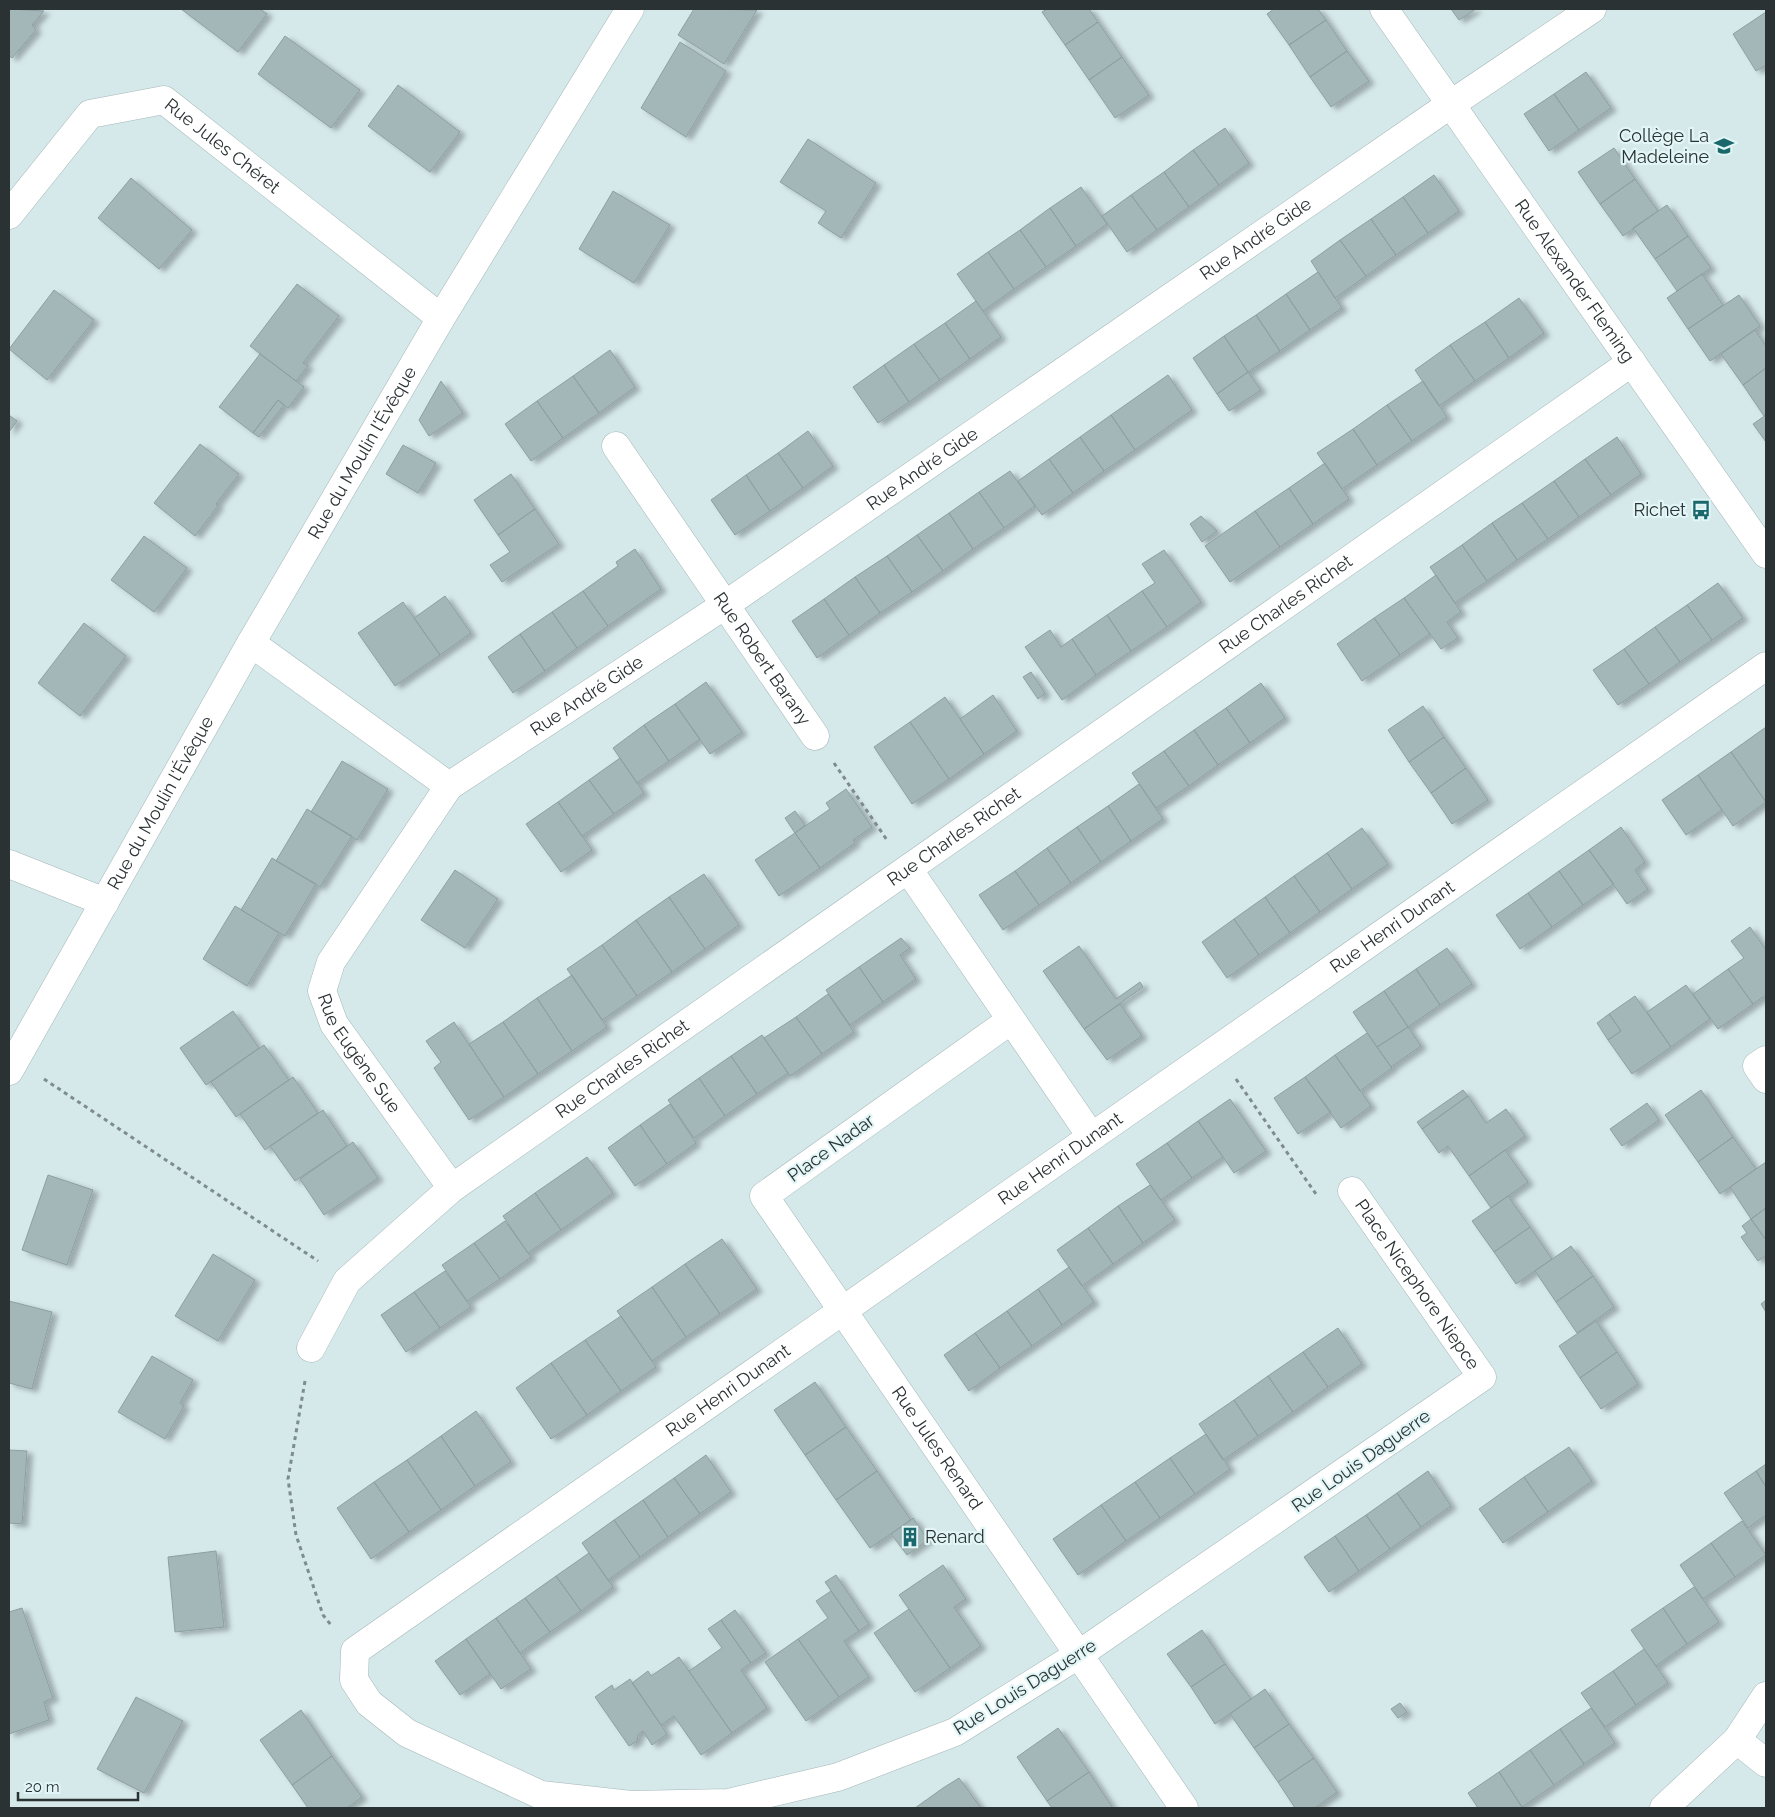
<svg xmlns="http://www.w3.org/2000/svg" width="1775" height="1817" font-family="Raleway,sans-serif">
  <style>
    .building { fill: #a4b7b8; stroke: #8d9fa1; filter: url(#shadow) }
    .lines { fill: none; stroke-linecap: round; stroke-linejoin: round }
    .minor-casing { stroke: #a4b7b8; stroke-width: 29 }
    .path { stroke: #7f8c8d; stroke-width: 3; stroke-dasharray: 4 4; stroke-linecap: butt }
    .minor { stroke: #fff; stroke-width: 28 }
    .labels { text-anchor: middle; stroke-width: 4.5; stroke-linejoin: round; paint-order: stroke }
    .poi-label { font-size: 18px; fill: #2b3233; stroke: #e2f6f7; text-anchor: end }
    .street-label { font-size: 18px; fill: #2b3233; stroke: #e2f6f7 }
  </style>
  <defs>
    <filter id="shadow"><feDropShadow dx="5.5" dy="3" stdDeviation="2.5" flood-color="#0004"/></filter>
  </defs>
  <rect width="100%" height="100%" fill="#d5e8ea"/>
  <!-- building -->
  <path class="building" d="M9 9 44 11 32 25 36 30 12 58 9 56Z
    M181 9H260L267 14 238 52Z
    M694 9 757 10 724 64 678 35Z
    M1047 9H1089L1098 22 1065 45 1042 12Z
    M1274 9H1318L1326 20 1289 45 1267 14Z
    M1451 9H1476L1459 20Z
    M1766 12V65L1756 71 1733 34Z
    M1326 20 1347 51 1310 77 1289 45Z
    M1098 22 1122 57 1089 80 1065 45Z
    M285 36 360 90 331 128 258 74Z
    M680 42 726 71 686 137 641 108Z
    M1347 51 1369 81 1331 107 1310 77Z
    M1122 57 1149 95 1115 118 1089 80Z
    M1586 72 1611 108 1579 130 1554 94Z
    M398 85 460 132 430 172 368 126Z
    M1554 94 1579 130 1549 151 1524 114Z
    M1225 128 1249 163 1219 185 1193 150Z
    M808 139 876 183 841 238 818 223 826 211 780 182Z
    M1614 148 1635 179 1600 204 1578 172Z
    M1193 150 1219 185 1189 207 1164 172Z
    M1164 172 1189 207 1157 230 1131 195Z
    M1434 175 1459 211 1428 233 1403 197Z
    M131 178 192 230 159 269 98 218Z
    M1635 179 1658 211 1623 236 1600 204Z
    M1081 187 1107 224 1076 246 1050 208Z
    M613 191 670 225 634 283 579 249Z
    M1131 195 1157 230 1127 252 1102 216Z
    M1403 197 1428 233 1396 255 1371 219Z
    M1667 205 1688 236 1655 259 1633 228Z
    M1050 208 1076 246 1046 267 1020 230Z
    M1371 219 1396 255 1366 276 1340 240Z
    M1020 230 1046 267 1014 289 988 252Z
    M1688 236 1711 268 1677 291 1655 259Z
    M1340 240 1366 276 1335 298 1311 261Z
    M988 252 1014 289 983 311 957 274Z
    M1318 272 1342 308 1310 330 1286 294Z
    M1702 274 1723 305 1688 329 1667 298Z
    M297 284 339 316 303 363 308 366 296 381 250 346Z
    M54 290 94 320 47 380 9 349Z
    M1286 294 1310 330 1280 351 1256 315Z
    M1739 295 1760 326 1710 361 1688 329Z
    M1519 298 1544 333 1509 358 1485 322Z
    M976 301 1001 337 970 359 945 323Z
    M1256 315 1280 351 1248 372 1224 336Z
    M1485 322 1509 358 1475 381 1450 345Z
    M945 323 970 359 940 380 914 344Z
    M1755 330 1766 346V368L1743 385 1721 354Z
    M1224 336 1248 372 1217 394 1193 358Z
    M914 344 940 380 909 402 884 365Z
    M1450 345 1475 381 1439 406 1415 370Z
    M610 350 635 387 599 413 573 376Z
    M260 354 304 387 288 408 278 400 253 433 219 407Z
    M884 365 909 402 878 423 853 387Z
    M1766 368V415L1764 416 1743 385Z
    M1248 372 1261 390 1229 411 1217 394Z
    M1168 375 1192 410 1135 450 1111 415Z
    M573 376 599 413 563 438 537 401Z
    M441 381 463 413 429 436 419 420Z
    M1423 381 1447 417 1412 441 1387 405Z
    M278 400 284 405 259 437 253 433Z
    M537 401 563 438 531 461 505 424Z
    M1387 405 1412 441 1377 465 1353 429Z
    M9 415 17 421 9 432Z
    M1111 415 1135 450 1104 471 1080 437Z
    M1766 415V442L1753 424Z
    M1353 429 1377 465 1342 489 1317 453Z
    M808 431 833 466 803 488 778 453Z
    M1080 437 1104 471 1073 493 1049 459Z
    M1617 437 1641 474 1611 495 1585 459Z
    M200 444 239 474 216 504 218 506 195 536 154 503Z
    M403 445 436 463 418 493 386 474Z
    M778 453 803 488 770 511 746 475Z
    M1049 459 1073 493 1042 515 1018 481Z
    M1585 459 1611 495 1579 517 1554 481Z
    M1325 463 1349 499 1313 524 1289 488Z
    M1010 471 1035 506 1004 528 979 492Z
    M511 474 535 509 498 535 474 500Z
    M746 475 770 511 735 535 711 500Z
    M1554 481 1579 517 1548 539 1522 503Z
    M1289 488 1313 524 1280 547 1255 511Z
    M979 492 1004 528 973 549 949 513Z
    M1522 503 1548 539 1517 560 1492 523Z
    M535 509 559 544 502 582 490 565 510 552 498 535Z
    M1255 511 1280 547 1230 582 1205 546Z
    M949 513 973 549 943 571 917 535Z
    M1201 516 1217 531 1202 542 1190 524Z
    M1492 523 1517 560 1487 581 1462 545Z
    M917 535 943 571 912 592 887 556Z
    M144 536 187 568 154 612 111 580Z
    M1462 545 1487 581 1455 603 1430 567Z
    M635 549 661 589 608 626 583 591 618 566 616 562Z
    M1164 550 1201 602 1167 627 1142 591 1155 583 1142 564Z
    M887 556 912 592 880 613 855 577Z
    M1436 575 1461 612 1447 622 1458 638 1441 649 1404 598Z
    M855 577 880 613 849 635 824 599Z
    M1718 583 1743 618 1712 640 1687 605Z
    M583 591 608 626 577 648 552 612Z
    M1142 591 1167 627 1131 651 1107 615Z
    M445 596 471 633 440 655 414 618Z
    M1404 598 1430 634 1400 655 1374 618Z
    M824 599 849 635 817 658 792 621Z
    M403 602 440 655 395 686 358 633Z
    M1687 605 1712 640 1680 662 1655 627Z
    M552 612 577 648 545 671 520 634Z
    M1107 615 1131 651 1096 675 1072 639Z
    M1374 618 1400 655 1362 681 1337 644Z
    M84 623 126 656 80 716 38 683Z
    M1655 627 1680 662 1649 684 1624 649Z
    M1050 630 1061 647 1072 639 1096 675 1062 700 1025 647Z
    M520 634 545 671 513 693 488 657Z
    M1624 649 1649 684 1618 705 1593 670Z
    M1031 672 1045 693 1038 699 1023 677Z
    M706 682 742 732 710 754 675 704Z
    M1261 683 1285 718 1250 743 1226 708Z
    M993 695 1017 731 984 754 960 719Z
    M945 697 984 754 949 779 910 722Z
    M675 704 700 739 669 761 644 725Z
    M1423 706 1444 737 1409 762 1388 730Z
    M1226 708 1250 743 1218 765 1194 730Z
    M910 722 949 779 912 804 874 747Z
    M644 725 669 761 637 783 613 748Z
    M1766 727V802L1731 752Z
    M1194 730 1218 765 1189 786 1164 751Z
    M1444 737 1466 768 1431 793 1409 762Z
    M1164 751 1189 786 1156 808 1132 773Z
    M1731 752 1766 802 1733 826 1698 775Z
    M620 758 644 793 614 814 589 780Z
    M342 761 388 789 357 840 311 812Z
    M1466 768 1488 800 1452 824 1431 793Z
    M1698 775 1722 810 1686 835 1662 800Z
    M589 780 614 814 582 836 558 802Z
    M1139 784 1163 819 1131 841 1108 806Z
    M846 789 872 827 853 840 855 843 820 868 795 833 830 809 826 803Z
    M558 802 592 850 561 872 526 824Z
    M1108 806 1131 841 1101 862 1077 827Z
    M307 809 352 836 320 887 276 861Z
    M795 811 805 825 795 833 785 818Z
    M1077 827 1101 862 1071 883 1047 848Z
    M1621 827 1645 862 1635 870 1648 889 1627 904 1589 850Z
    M1362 828 1388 864 1352 889 1327 853Z
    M795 833 820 868 779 896 755 860Z
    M1047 848 1071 883 1039 905 1015 871Z
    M1589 850 1614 884 1583 905 1559 871Z
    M1327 853 1352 889 1320 912 1294 876Z
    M272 858 316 884 285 936 241 910Z
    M455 870 498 899 465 948 421 920Z
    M1015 871 1039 905 1003 930 979 895Z
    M1559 871 1583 905 1552 927 1528 893Z
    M704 874 739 925 705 949 669 897Z
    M1294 876 1320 912 1290 933 1265 897Z
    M1528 893 1552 927 1520 949 1496 915Z
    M669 897 705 949 672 972 636 920Z
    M1265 897 1290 933 1259 955 1234 919Z
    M235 906 279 933 247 986 203 959Z
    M1234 919 1259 955 1227 978 1202 942Z
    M636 920 672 972 637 996 602 945Z
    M1750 927 1766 950V995L1753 1004 1728 969 1744 958 1731 941Z
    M901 938 910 948 900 955 916 979 883 1002 859 967Z
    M602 945 637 996 602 1020 567 969Z
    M1079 946 1116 999 1140 982 1143 987 1084 1029 1043 971Z
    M1447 948 1472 984 1440 1005 1416 969Z
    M859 967 883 1002 850 1025 826 990Z
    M1416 969 1440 1005 1408 1027 1384 991Z
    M1728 969 1753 1004 1718 1029 1693 994Z
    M572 975 607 1027 572 1051 537 998Z
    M1686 985 1710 1019 1671 1047 1647 1012Z
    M1384 991 1408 1027 1377 1047 1353 1012Z
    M828 994 854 1032 822 1054 796 1017Z
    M1635 996 1671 1047 1632 1074 1608 1040 1621 1031 1609 1014Z
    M537 998 572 1051 538 1074 503 1022Z
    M1120 1004 1142 1036 1107 1060 1084 1029Z
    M233 1011 259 1048 206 1085 180 1048Z
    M1609 1014 1621 1031 1608 1040 1597 1023Z
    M796 1017 822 1054 790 1076 764 1038Z
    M454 1022 504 1097 469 1120 434 1068 441 1062 426 1041Z
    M503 1022 538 1074 504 1097 469 1044Z
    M1408 1027 1421 1046 1391 1067 1377 1047Z
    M1367 1033 1392 1068 1360 1091 1335 1055Z
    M762 1035 788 1073 757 1094 731 1056Z
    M264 1045 289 1080 236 1117 211 1082Z
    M1335 1055 1371 1106 1341 1128 1305 1077Z
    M731 1056 757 1094 725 1116 699 1078Z
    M293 1077 318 1113 265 1150 240 1114Z
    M1305 1077 1331 1112 1298 1134 1274 1098Z
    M699 1078 725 1116 694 1138 668 1100Z
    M1463 1090 1468 1096 1422 1129 1417 1122Z
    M1701 1090 1733 1137 1698 1162 1665 1115Z
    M1468 1096 1486 1123 1506 1109 1525 1136 1469 1176 1448 1146 1439 1153 1422 1129Z
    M1230 1099 1266 1151 1234 1173 1198 1121Z
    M1647 1103 1659 1120 1622 1146 1610 1129Z
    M670 1104 696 1143 667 1164 640 1125Z
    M323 1110 347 1146 295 1181 270 1146Z
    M1198 1121 1223 1157 1192 1178 1167 1143Z
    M640 1125 667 1164 635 1186 608 1148Z
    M1733 1137 1756 1169 1720 1194 1698 1162Z
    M353 1142 378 1178 324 1215 300 1179Z
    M1167 1143 1192 1178 1161 1200 1136 1164Z
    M1505 1150 1528 1182 1491 1208 1469 1176Z
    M587 1157 613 1193 561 1230 535 1193Z
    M1766 1162V1208L1751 1219 1730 1187Z
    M48 1175 93 1190 67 1265 22 1250Z
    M1150 1185 1175 1220 1143 1243 1118 1206Z
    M535 1193 561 1230 528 1253 503 1216Z
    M1508 1196 1530 1227 1494 1252 1472 1221Z
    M1118 1206 1143 1243 1113 1264 1088 1228Z
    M1766 1208V1240L1751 1219Z
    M1751 1219 1766 1240V1255L1758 1261 1741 1237 1747 1233 1742 1226Z
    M505 1221 531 1257 500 1279 474 1243Z
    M1530 1227 1552 1259 1516 1284 1494 1252Z
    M1088 1228 1113 1264 1082 1286 1057 1250Z
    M722 1239 757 1289 720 1314 685 1264Z
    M474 1243 500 1279 467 1301 442 1265Z
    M1571 1246 1593 1276 1556 1302 1535 1271Z
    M213 1254 255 1280 218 1341 175 1316Z
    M685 1264 720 1314 686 1337 652 1287Z
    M1069 1267 1094 1302 1062 1325 1038 1289Z
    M445 1271 471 1307 440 1328 414 1292Z
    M1593 1276 1614 1307 1577 1333 1556 1302Z
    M652 1287 686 1337 652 1361 617 1311Z
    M1038 1289 1062 1325 1032 1346 1007 1311Z
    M414 1292 440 1328 406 1352 381 1315Z
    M1766 1300V1312L1761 1304Z
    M9 1301 52 1312 32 1389 9 1383Z
    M1007 1311 1032 1346 1000 1368 975 1333Z
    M621 1316 656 1367 621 1391 585 1340Z
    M1596 1321 1617 1352 1580 1378 1559 1346Z
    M1338 1328 1362 1364 1328 1387 1303 1352Z
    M975 1333 1000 1368 969 1391 944 1355Z
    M585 1340 621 1391 587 1415 551 1363Z
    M1303 1352 1328 1387 1293 1412 1268 1376Z
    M1617 1352 1638 1384 1601 1409 1580 1378Z
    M152 1356 193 1380 180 1403 184 1406 165 1439 118 1412Z
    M551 1363 587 1415 551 1439 516 1388Z
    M1268 1376 1293 1412 1258 1436 1234 1400Z
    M815 1382 846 1427 805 1455 774 1410Z
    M1234 1400 1258 1436 1223 1460 1199 1424Z
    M476 1411 511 1462 475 1486 441 1436Z
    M846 1427 877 1471 836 1500 805 1455Z
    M1206 1434 1230 1469 1195 1494 1170 1458Z
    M441 1436 475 1486 441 1510 407 1460Z
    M1569 1447 1592 1481 1548 1512 1524 1477Z
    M9 1450 27 1451 22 1524 9 1523Z
    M706 1455 731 1492 700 1514 674 1478Z
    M1170 1458 1195 1494 1160 1518 1135 1482Z
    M407 1460 441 1510 409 1532 374 1482Z
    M1766 1464V1487L1756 1471Z
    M877 1471 911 1520 870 1548 836 1500Z
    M1428 1471 1451 1506 1421 1527 1397 1493Z
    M1756 1471 1766 1487V1515L1748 1528 1724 1493Z
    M1524 1477 1548 1512 1503 1543 1479 1509Z
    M674 1478 700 1514 668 1537 643 1500Z
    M374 1482 409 1532 371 1559 337 1508Z
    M1135 1482 1160 1518 1126 1541 1101 1505Z
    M1397 1493 1421 1527 1390 1549 1366 1515Z
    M643 1500 668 1537 640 1557 614 1520Z
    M1101 1505 1126 1541 1078 1575 1053 1539Z
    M1366 1515 1390 1549 1359 1571 1335 1536Z
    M913 1518 928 1540 907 1555 891 1534Z
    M614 1520 640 1557 608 1580 582 1543Z
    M1742 1521 1766 1555 1735 1577 1711 1543Z
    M1335 1536 1359 1571 1329 1592 1304 1557Z
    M1711 1543 1735 1577 1703 1599 1680 1565Z
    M216 1551 224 1627 175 1632 168 1557Z
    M589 1553 613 1587 581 1611 556 1576Z
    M943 1565 966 1599 954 1607 981 1646 950 1668 899 1595Z
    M836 1575 869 1624 859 1631 825 1582Z
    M556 1576 581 1611 550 1632 525 1598Z
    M1694 1587 1719 1622 1687 1644 1663 1608Z
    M831 1591 859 1631 844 1641 869 1677 839 1697 798 1639 828 1618 816 1601Z
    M525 1598 550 1632 520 1653 496 1618Z
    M22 1608 53 1698 44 1702 49 1720 9 1734V1612Z
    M1663 1608 1687 1644 1656 1666 1631 1630Z
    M909 1609 950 1668 915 1692 874 1633Z
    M735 1610 766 1653 751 1663 721 1620Z
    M496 1618 531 1669 501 1689 466 1639Z
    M721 1620 751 1663 741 1670 767 1708 732 1733 689 1671 722 1648 708 1629Z
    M1202 1630 1225 1664 1191 1687 1167 1654Z
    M466 1639 490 1674 460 1695 435 1661Z
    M798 1639 839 1697 806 1721 765 1662Z
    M1644 1649 1668 1683 1636 1705 1613 1671Z
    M679 1657 732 1733 701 1755 674 1716 661 1725 632 1683 648 1671 651 1676Z
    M1225 1664 1251 1699 1215 1724 1191 1687Z
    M1613 1671 1636 1705 1605 1727 1581 1693Z
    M630 1679 667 1734 652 1745 643 1731 638 1735 637 1741 629 1746 595 1697 612 1685 614 1690Z
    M1265 1689 1289 1724 1254 1748 1230 1714Z
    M136 1697 183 1721 144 1793 97 1769Z
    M1400 1703 1407 1712 1398 1718 1391 1709Z
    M1591 1708 1615 1743 1584 1764 1560 1729Z
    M301 1710 332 1756 292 1785 260 1740Z
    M1289 1724 1314 1758 1278 1782 1254 1748Z
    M1058 1728 1089 1772 1047 1801 1017 1757Z
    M1560 1729 1584 1764 1554 1785 1530 1750Z
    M1530 1750 1554 1785 1522 1807 1499 1772Z
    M332 1756 362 1797 347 1808H308L292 1785Z
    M1314 1758 1337 1792 1315 1808H1295L1278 1782Z
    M1089 1772 1113 1808H1052L1047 1801Z
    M1499 1772 1522 1807 1520 1808H1478L1468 1793Z
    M959 1778 981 1808H915L943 1788Z"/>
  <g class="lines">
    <defs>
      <g id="minor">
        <path id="s1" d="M1384 9 1766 554"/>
        <path id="s2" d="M9 215 90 114 164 100 441 318"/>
        <path id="s3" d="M616 446 815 736"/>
        <path id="s4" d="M251 643 449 786 725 605 1435 115 1592 9"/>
        <path id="s5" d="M449 786 331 962 322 991 334 1024 452 1188"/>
        <path d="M9 864 105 902"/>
        <path d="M908 869 1091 1136"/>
        <path id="s6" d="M1011 1020 764 1196 1184 1808"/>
        <path d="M1766 1060 1757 1066 1766 1079"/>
        <path id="s7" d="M9 1071 251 643 441 318 630 9"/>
        <path id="s8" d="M1352 1191 1482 1377 1078 1655 955 1732 838 1777 728 1803 631 1805 541 1795 407 1733 369 1703 354 1680 355 1651 1766 666"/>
        <path id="s9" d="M311 1348 347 1281 452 1188 1632 362"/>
        <path d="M1737 1740 1766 1763"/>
        <path d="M1664 1808 1737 1740 1766 1696"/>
      </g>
    </defs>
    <!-- minor casing -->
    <use href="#minor" class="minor-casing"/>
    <!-- path -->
    <path class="path" d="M834 763 887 840
      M44 1079 318 1261
      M1236 1079 1318 1197
      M305 1381 288 1479 296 1535 323 1615 331 1625"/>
    <!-- minor -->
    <use href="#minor" class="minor"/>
  </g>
  <!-- icons -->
  <defs>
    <symbol id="school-bare" viewBox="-9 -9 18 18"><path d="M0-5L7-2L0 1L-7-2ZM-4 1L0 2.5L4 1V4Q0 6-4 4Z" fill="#1a676c" stroke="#e2f6f7" stroke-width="2.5" paint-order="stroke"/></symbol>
    <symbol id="bus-bare" viewBox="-9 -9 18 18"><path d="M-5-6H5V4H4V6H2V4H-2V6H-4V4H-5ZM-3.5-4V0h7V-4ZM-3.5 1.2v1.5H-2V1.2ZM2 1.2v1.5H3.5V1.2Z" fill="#1a676c" stroke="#e2f6f7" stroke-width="2.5" paint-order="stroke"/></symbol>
    <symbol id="building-bare" viewBox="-9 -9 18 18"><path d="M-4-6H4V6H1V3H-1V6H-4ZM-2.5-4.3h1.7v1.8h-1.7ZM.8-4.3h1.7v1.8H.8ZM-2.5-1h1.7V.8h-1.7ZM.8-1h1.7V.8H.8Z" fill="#1a676c" stroke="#e2f6f7" stroke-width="2.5" paint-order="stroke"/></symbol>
  </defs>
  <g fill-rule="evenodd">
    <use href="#school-bare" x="1710" y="132" width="28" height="28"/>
    <use href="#bus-bare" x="1687" y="496" width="28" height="28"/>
    <use href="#building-bare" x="896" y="1523" width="28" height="28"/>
  </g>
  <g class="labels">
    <!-- poi labels -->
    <g class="poi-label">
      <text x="1709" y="142">Collège La<tspan x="1709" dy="21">Madeleine</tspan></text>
      <text x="1686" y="516">Richet</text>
      <text x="925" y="1543" text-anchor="start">Renard</text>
    </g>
    <!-- street labels -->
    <g class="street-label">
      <text dy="6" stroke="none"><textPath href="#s2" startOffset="279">Rue Jules Chéret</textPath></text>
      <text dy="6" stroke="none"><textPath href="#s4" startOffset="1219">Rue André Gide</textPath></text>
      <text dy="6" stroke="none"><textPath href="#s1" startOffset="332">Rue Alexander Fleming</textPath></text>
      <text dy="6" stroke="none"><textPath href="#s7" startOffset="712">Rue du Moulin l'Évêque</textPath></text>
      <text dy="6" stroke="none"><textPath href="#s4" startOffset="814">Rue André Gide</textPath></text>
      <text dy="6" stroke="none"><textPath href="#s9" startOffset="1234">Rue Charles Richet</textPath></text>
      <text dy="6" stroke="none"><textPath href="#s3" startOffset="258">Rue Robert Barany</textPath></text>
      <text dy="6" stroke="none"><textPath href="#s4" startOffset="409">Rue André Gide</textPath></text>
      <text dy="6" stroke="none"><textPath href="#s7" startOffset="308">Rue du Moulin l'Évêque</textPath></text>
      <text dy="6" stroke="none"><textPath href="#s9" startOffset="829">Rue Charles Richet</textPath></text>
      <text dy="6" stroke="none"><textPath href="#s8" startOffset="2806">Rue Henri Dunant</textPath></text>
      <text dy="6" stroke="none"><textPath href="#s5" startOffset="315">Rue Eugène Sue</textPath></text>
      <text dy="6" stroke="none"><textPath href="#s9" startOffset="424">Rue Charles Richet</textPath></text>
      <text transform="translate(831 1148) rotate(-36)" y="6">Place Nadar</text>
      <text dy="6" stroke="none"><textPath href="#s8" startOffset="2401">Rue Henri Dunant</textPath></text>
      <text dy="6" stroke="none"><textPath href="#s8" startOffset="114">Place Nicephore Niepce</textPath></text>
      <text dy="6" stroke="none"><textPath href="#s8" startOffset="1996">Rue Henri Dunant</textPath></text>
      <text dy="6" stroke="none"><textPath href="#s6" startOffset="609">Rue Jules Renard</textPath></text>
      <text transform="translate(1361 1461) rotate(-35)" y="6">Rue Louis Daguerre</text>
      <text transform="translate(1025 1687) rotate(-32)" y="6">Rue Louis Daguerre</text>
    </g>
  </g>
  <!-- border -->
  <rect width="1775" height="1817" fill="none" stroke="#2b3233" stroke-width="20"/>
  <!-- scale -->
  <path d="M18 1792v8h120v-8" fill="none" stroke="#2b3233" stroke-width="2.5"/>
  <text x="25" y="1792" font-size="15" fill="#2b3233" stroke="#e2f6f7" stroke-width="4" paint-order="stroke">20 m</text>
</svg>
